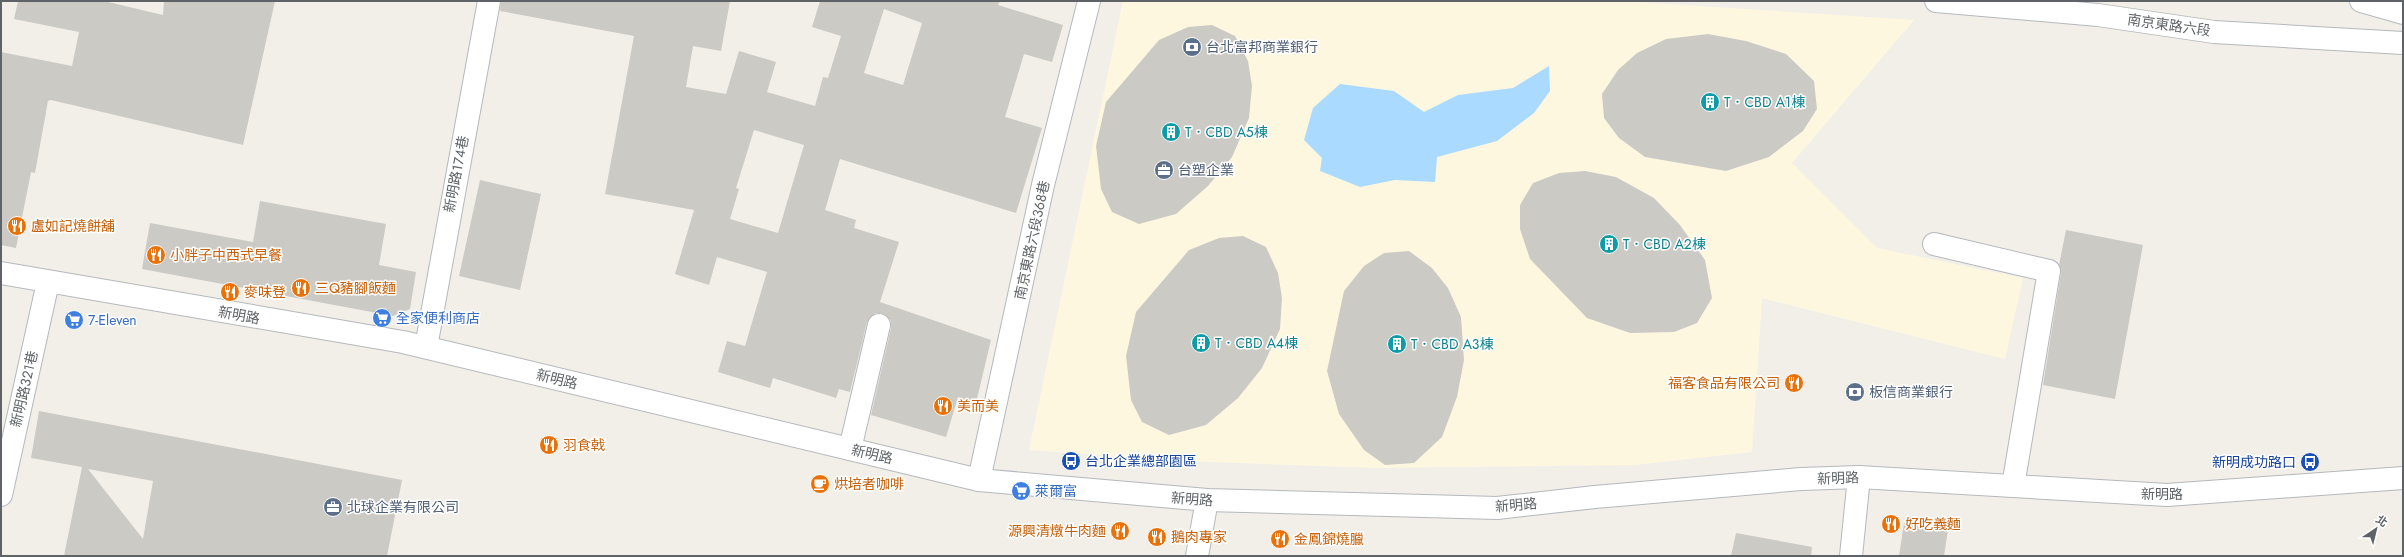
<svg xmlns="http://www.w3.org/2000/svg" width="2404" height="557" font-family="Jost,'Noto Sans TC',sans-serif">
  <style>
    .commercial { fill: #fef7e0 }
    .water { fill: #aadaff }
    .building { fill: #cccac5; fill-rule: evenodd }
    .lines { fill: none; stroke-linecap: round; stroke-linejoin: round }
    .minor-casing { stroke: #b5b8bc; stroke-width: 24 }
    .tertiary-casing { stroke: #b5b8bc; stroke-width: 24 }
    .secondary-casing { stroke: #b6babf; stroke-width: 24 }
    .minor { stroke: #fff; stroke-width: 22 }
    .tertiary { stroke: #fff; stroke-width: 22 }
    .secondary { stroke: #fff; stroke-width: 22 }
    .labels { text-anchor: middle; stroke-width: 3; stroke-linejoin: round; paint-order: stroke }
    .street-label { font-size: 14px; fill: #5f6368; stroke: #fff }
    .service-label { font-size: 14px; fill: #4e5e75; stroke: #fff; text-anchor: start }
    .culture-label { font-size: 14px; fill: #0d838f; stroke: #fff; text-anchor: start }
    .food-label { font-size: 14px; fill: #c56008; stroke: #fff; text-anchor: start }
    .shop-label { font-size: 14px; fill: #366cbe; stroke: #fff; text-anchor: start }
    .transit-label { font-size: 14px; fill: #164399; stroke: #fff; text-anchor: start }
  </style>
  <rect width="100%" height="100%" fill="#f1efe8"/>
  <!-- commercial -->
  <path class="commercial" d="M1123 1H1621L1914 20 1792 163 1877 248 2023 278 2005 359 1762 298 1752 452 1636 465 1375 468 1183 461 1029 450Z"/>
  <!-- water -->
  <path class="water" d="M1549 66 1550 91 1534 113 1497 141 1437 157 1435 182 1395 180 1360 187 1320 171 1322 158 1304 140 1313 108 1340 84 1394 91 1424 112 1458 95 1513 88Z"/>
  <!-- building -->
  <path class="building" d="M18 1H104L163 15 164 1H275L243 145 51 100 48 101 35 173 31 172 16 248 1 245V52L72 66 79 32 14 19Z
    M501 1H730L721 51 693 46 686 87 726 94 739 51 776 62 767 92 815 106 823 77 828 78 841 36 812 27 820 1H1000L998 5 1063 25 1052 62 1024 54 1005 117 1042 128 1016 213 840 159 825 210 856 220 854 228 899 242 880 302 991 340 976 403 958 397 946 437 871 415 891 328V321L882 313H875L867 322 850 392 839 389 836 398 773 378 770 388 718 372 727 341 745 346 767 272 717 257 709 285 675 274 694 210 605 194 634 36 500 11ZM884 9 922 23 903 85 864 73ZM754 130 804 145 778 233 730 219 739 189 736 188Z
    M1212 25 1235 36 1248 61 1252 86 1249 118 1232 157 1208 186 1176 214 1139 224 1112 212 1101 189 1096 146 1106 102 1159 40 1188 27Z
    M1708 34 1746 41 1786 54 1814 81 1817 109 1803 131 1769 157 1726 171 1645 157 1619 138 1604 118 1602 94 1618 70 1637 53 1666 39Z
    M1585 171 1616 177 1654 198 1680 225 1705 260 1712 298 1697 323 1674 332 1630 333 1587 318 1530 259 1520 229V205L1533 183 1559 173Z
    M480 180 541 194 520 290 459 276Z
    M260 201 386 224 379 265 416 272 410 309 393 316 142 269 150 223 253 242Z
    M2066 230 2143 245 2115 399 2043 385 2061 273 2059 265Z
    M1243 236 1266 247 1278 273 1282 298 1280 329 1262 368 1238 398 1206 425 1169 435 1142 422 1131 400 1126 356 1136 312 1189 250 1219 238Z
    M1409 251 1432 268 1448 288 1461 317 1464 360 1457 397 1442 437 1414 463 1385 465 1364 450 1339 414 1327 371 1344 291 1364 266 1384 253Z
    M39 411 402 480 387 556H64L82 467 31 458ZM88 469 153 481 143 539Z
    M1904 523 1948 530 1944 556H1899Z
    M1736 533 1812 547 1811 556H1731Z"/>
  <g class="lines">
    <defs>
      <path id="minor" d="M1936 1 2098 15 2214 32 2403 43
        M1934 244 2049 271 2013 486
        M426 347 489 1
        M850 449 879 325
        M979 480 1043 185 1089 1
        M1 495 48 282
        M1197 556 1207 500
        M1851 556 1859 477"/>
      <path id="tertiary" d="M1 273 403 342 979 480 1207 500 1497 508 1595 497 1801 479 1859 477 2167 495 2403 478"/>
      <path id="secondary" d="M2361 1 2403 13"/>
    </defs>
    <!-- minor casing -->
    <use href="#minor" class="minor-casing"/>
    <!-- tertiary casing -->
    <use href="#tertiary" class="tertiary-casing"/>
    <!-- secondary casing -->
    <use href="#secondary" class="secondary-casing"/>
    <!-- minor -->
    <use href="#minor" class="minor"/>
    <!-- tertiary -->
    <use href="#tertiary" class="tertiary"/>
    <!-- secondary -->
    <use href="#secondary" class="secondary"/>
  </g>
  <!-- icons -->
  <defs>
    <symbol id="bank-disc" viewBox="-11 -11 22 22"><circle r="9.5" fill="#5c6f8a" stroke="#fff"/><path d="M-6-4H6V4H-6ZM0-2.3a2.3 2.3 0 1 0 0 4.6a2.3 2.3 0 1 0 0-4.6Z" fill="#fff"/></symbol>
    <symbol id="building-disc" viewBox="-11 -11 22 22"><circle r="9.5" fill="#0f9aa8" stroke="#fff"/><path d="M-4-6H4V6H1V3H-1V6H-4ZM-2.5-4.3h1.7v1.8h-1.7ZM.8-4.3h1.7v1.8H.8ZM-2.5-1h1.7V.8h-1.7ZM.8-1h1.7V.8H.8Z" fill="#fff"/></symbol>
    <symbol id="office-disc" viewBox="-11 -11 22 22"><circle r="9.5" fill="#5c6f8a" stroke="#fff"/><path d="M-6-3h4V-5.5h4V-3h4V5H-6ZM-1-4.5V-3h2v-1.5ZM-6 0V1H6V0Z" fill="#fff"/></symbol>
    <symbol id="restaurant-disc" viewBox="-11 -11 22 22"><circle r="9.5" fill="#e8710a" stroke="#fff"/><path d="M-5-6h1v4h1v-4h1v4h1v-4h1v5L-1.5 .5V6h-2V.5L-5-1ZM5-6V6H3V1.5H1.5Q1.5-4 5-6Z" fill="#fff"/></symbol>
    <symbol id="supermarket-disc" viewBox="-11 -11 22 22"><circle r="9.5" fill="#3f7fe0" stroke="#fff"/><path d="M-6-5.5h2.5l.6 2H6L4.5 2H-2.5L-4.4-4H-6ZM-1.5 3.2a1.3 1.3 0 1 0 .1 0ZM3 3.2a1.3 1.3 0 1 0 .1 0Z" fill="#fff"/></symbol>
    <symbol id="bus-disc" viewBox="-11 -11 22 22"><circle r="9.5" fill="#1a4fb4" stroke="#fff"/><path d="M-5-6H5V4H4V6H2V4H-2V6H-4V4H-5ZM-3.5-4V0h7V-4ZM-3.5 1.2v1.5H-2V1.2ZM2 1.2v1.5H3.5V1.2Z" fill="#fff"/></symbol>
    <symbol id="cafe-disc" viewBox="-11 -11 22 22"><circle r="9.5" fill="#e8710a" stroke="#fff"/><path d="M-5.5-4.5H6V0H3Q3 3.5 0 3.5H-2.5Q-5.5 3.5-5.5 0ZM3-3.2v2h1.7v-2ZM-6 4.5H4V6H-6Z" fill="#fff"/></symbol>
  </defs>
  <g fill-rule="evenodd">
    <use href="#bank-disc" x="1181" y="36" width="22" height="22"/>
    <use href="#building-disc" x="1699" y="91" width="22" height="22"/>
    <use href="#building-disc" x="1160" y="121" width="22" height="22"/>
    <use href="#office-disc" x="1153" y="159" width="22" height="22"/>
    <use href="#restaurant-disc" x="6" y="215" width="22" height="22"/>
    <use href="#building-disc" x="1598" y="233" width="22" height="22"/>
    <use href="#restaurant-disc" x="145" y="244" width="22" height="22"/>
    <use href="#restaurant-disc" x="290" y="277" width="22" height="22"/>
    <use href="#restaurant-disc" x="219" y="281" width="22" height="22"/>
    <use href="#supermarket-disc" x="371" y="307" width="22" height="22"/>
    <use href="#supermarket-disc" x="63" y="309" width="22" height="22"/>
    <use href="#building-disc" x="1190" y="332" width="22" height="22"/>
    <use href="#building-disc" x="1386" y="333" width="22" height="22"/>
    <use href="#restaurant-disc" x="1783" y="372" width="22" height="22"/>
    <use href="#bank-disc" x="1844" y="381" width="22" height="22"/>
    <use href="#restaurant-disc" x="932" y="395" width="22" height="22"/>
    <use href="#restaurant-disc" x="538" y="434" width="22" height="22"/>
    <use href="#bus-disc" x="1060" y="450" width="22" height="22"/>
    <use href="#bus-disc" x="2299" y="451" width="22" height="22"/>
    <use href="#cafe-disc" x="809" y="473" width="22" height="22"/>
    <use href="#supermarket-disc" x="1010" y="480" width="22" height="22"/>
    <use href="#office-disc" x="322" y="496" width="22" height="22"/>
    <use href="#restaurant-disc" x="1880" y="513" width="22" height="22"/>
    <use href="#restaurant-disc" x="1109" y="520" width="22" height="22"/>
    <use href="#restaurant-disc" x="1146" y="526" width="22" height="22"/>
    <use href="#restaurant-disc" x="1269" y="528" width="22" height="22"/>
  </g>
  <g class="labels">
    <!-- street labels -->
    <g class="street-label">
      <text transform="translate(2169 25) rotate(8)" y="5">南京東路六段</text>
      <text transform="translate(456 174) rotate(-79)" y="5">新明路174巷</text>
      <text transform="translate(1032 240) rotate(-78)" y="5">南京東路六段368巷</text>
      <text transform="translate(239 315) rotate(10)" y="5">新明路</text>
      <text transform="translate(557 379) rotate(14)" y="5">新明路</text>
      <text transform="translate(24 389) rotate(-77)" y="5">新明路321巷</text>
      <text transform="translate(872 454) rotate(13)" y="5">新明路</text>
      <text transform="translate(1838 478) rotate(-2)" y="5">新明路</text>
      <text x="2162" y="499">新明路</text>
      <text transform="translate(1192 499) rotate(4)" y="5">新明路</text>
      <text transform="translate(1516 505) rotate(-5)" y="5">新明路</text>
    </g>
    <!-- service labels -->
    <g class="service-label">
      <text x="1206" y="52">台北富邦商業銀行</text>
      <text x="1178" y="175">台塑企業</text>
      <text x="1869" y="397">板信商業銀行</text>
      <text x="347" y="512">北球企業有限公司</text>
    </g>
    <!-- culture labels -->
    <g class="culture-label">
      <text x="1724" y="107">T．CBD A1棟</text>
      <text x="1185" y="137">T．CBD A5棟</text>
      <text x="1623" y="249">T．CBD A2棟</text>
      <text x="1215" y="348">T．CBD A4棟</text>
      <text x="1411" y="349">T．CBD A3棟</text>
    </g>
    <!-- food labels -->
    <g class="food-label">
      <text x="31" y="231">盧如記燒餅舖</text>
      <text x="170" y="260">小胖子中西式早餐</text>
      <text x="315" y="293">三Q豬腳飯麵</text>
      <text x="244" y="297">麥味登</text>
      <text x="1780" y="388" text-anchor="end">福客食品有限公司</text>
      <text x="957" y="411">美而美</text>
      <text x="563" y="450">羽食戟</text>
      <text x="834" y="489">烘培者咖啡</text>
      <text x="1905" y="529">好吃義麵</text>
      <text x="1106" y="536" text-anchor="end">源興清燉牛肉麵</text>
      <text x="1171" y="542">鵝肉專家</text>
      <text x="1294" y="544">金鳳錦燒臘</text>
    </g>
    <!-- shop labels -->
    <g class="shop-label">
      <text x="396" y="323">全家便利商店</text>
      <text x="88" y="325">7-Eleven</text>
      <text x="1035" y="496">萊爾富</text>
    </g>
    <!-- transit labels -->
    <g class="transit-label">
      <text x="1085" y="466">台北企業總部園區</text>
      <text x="2296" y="467" text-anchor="end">新明成功路口</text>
    </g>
  </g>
  <!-- border -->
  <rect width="2404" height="557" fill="none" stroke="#5f6368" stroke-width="4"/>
  <!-- north arrow -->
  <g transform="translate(2376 529) rotate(35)" stroke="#ffffff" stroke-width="3" paint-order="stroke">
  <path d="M0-3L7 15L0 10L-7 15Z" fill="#5f6368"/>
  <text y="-6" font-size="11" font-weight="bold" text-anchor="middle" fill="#5f6368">北</text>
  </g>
</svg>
